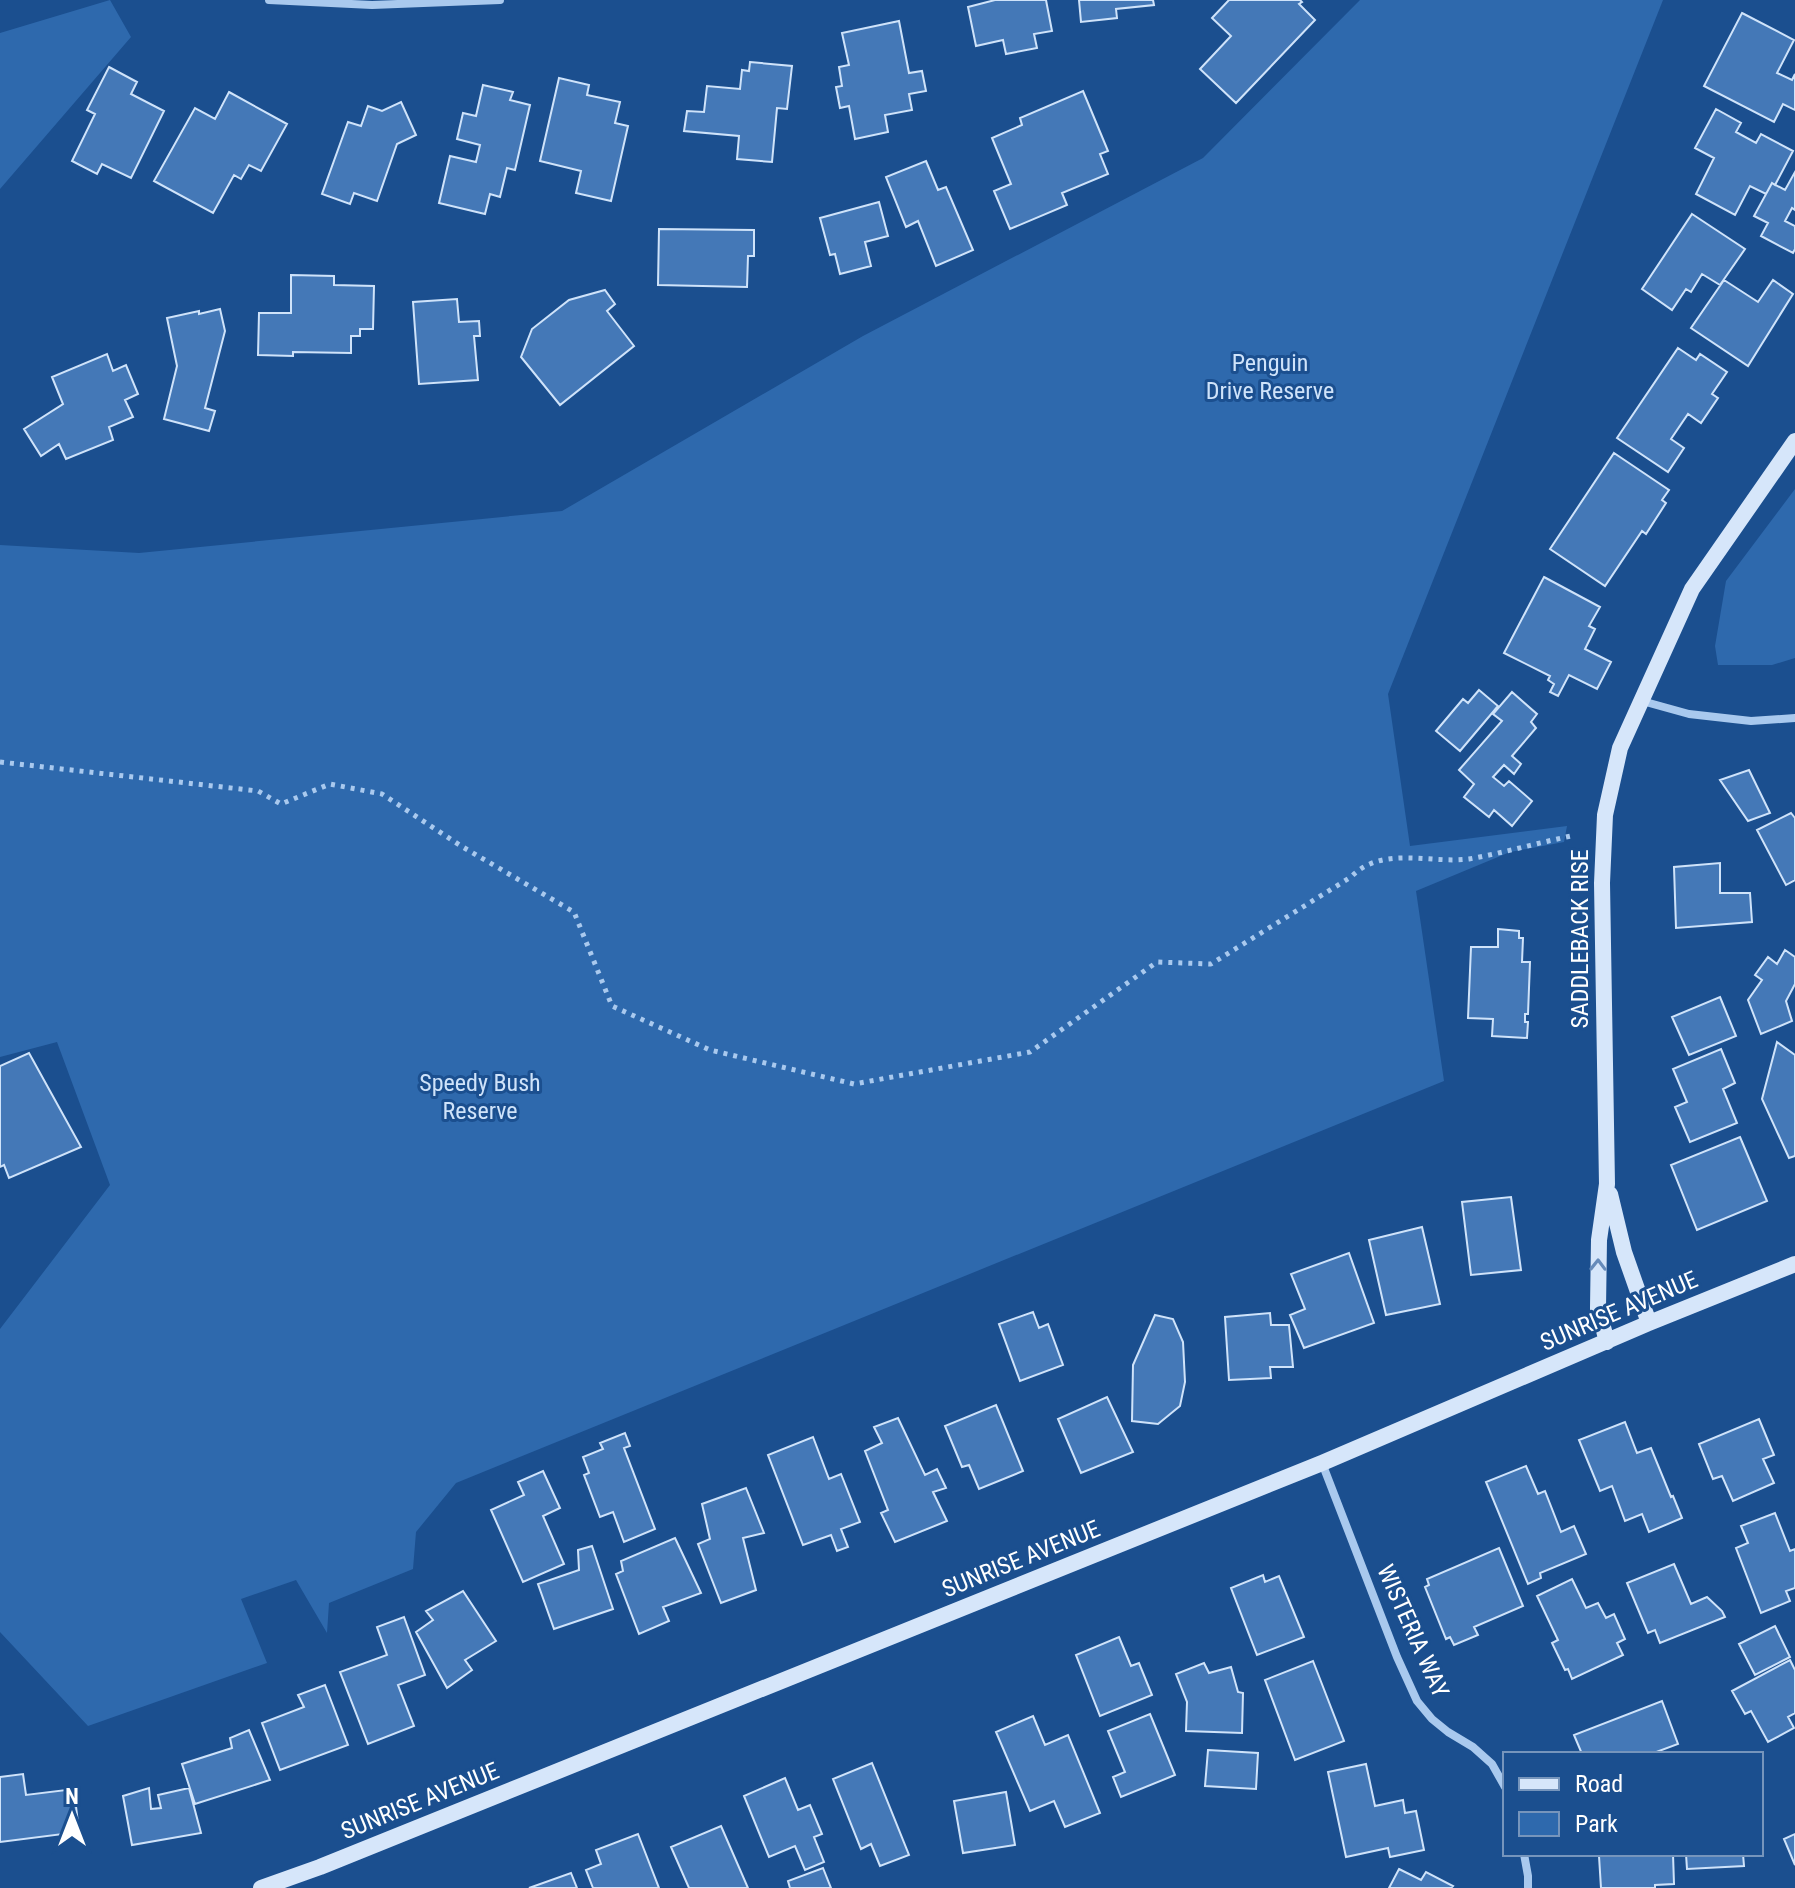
<svg xmlns="http://www.w3.org/2000/svg" width="1795" height="1888" font-family="'Roboto Condensed',sans-serif">
  <style>
    .green { fill: #2e69ad }
    .building { fill: #4478b7; stroke: #cfe3fa; stroke-width: 2 }
    .lines { fill: none; stroke-linecap: round; stroke-linejoin: round }
    .path { stroke: #a9c9ee; stroke-width: 5; stroke-dasharray: 4 6; stroke-linecap: butt }
    .street { stroke: #a9c9ee; stroke-width: 8 }
    .secondary { stroke: #d6e6fa; stroke-width: 16 }
    .oneway { stroke: #668bba }
    .labels { text-anchor: middle; stroke-width: 6; stroke-linejoin: round; paint-order: stroke }
    .park-label { font-size: 24px; fill: #cfe3fa; stroke: #1b4f8f }
    .street-label { font-size: 24px; fill: #fff; stroke: #1b4f8f }
  </style>
  <rect width="100%" height="100%" fill="#1b4f8f"/>
  <!-- green -->
  <path class="green" d="M110 0 131 37 0 189V33Z
    M1360 0H1663L1388 694 1410 846 1567 826 1564 842 1510 852 1416 891 1444 1081 456 1483 416 1532 413 1569 329 1603 327 1633 296 1580 241 1599 267 1663 88 1726 0 1632V1329L110 1185 57 1042 0 1057V545L139 553 562 511 863 336 1203 158Z
    M1795 489V658L1772 665H1718L1715 646 1726 581Z"/>
  <!-- building -->
  <path class="building" d="M995 0H1046L1052 31 1034 34 1037 48 1006 54 1003 40 976 46 968 7Z
    M1079 0H1153L1154 5 1116 9 1117 18 1081 22Z
    M1229 0H1300L1302 2 1299 4 1315 20 1236 103 1200 69 1231 36 1212 18Z
    M1742 13 1794 40 1777 73 1792 80 1795 74V110L1783 104 1774 122 1704 86Z
    M899 21 909 73 922 71 926 91 909 94 912 110 885 115 888 132 855 139 849 106 840 108 836 87 842 86 839 67 849 65 842 33Z
    M750 62 792 66 787 109 777 108 772 162 737 159 739 136 684 131 687 111 704 112 707 86 740 89 742 70 749 71Z
    M109 67 137 82 131 94 164 111 131 178 102 164 97 174 72 161 95 114 87 110Z
    M559 78 589 85 587 95 620 102 615 123 628 126 611 201 576 193 581 171 540 161Z
    M483 85 513 92 510 100 530 105 515 170 507 168 500 197 490 194 485 214 439 203 450 156 476 162 480 145 457 139 463 113 476 116Z
    M1083 91 1108 151 1100 154 1108 174 1062 193 1067 205 1010 229 994 191 1011 184 992 138 1022 125 1020 118Z
    M229 92 287 124 261 171 249 165 241 179 234 175 213 213 154 181 195 108 215 119Z
    M401 102 416 135 397 144 377 201 354 193 350 204 322 194 348 122 361 126 368 106 382 111Z
    M1716 109 1741 123 1736 132 1756 143 1761 134 1793 151 1775 185 1772 183 1766 194 1750 186 1735 215 1696 194 1714 158 1695 148Z
    M926 161 938 190 946 187 973 250 936 266 918 221 906 227 886 177Z
    M1795 172V210L1792 208 1785 221 1795 226V249L1793 253 1761 236 1768 223 1754 216 1772 183 1785 190Z
    M879 202 888 236 865 242 871 266 840 274 835 254 830 255 820 218Z
    M1692 214 1745 249 1720 285 1702 274 1691 292 1686 289 1672 310 1642 289Z
    M659 229 754 230V256H748L747 287 658 285Z
    M291 275 334 276V285L374 286 373 329H360V336H351V353L293 352V356L258 355 259 313H291Z
    M1724 280 1758 302 1773 280 1793 294 1748 366 1691 328Z
    M605 290 615 304 607 311 634 346 560 405 521 357 532 329 569 300Z
    M457 299 459 322 479 321 480 336H474L478 380 419 384 413 302Z
    M220 309 225 331 205 408 215 411 209 431 164 419 177 366 167 318 199 311V314Z
    M1678 348 1696 360 1700 354 1727 372 1712 394 1718 398 1701 423 1688 414 1671 439 1684 448 1668 472 1617 438Z
    M107 354 113 371 126 365 138 394 125 400 133 417 109 427 113 440 66 459 59 444 41 456 24 429 63 404 52 377Z
    M1614 453 1669 490 1662 500 1666 503 1646 534 1642 531 1605 586 1550 549Z
    M1544 577 1600 607 1589 626 1595 629 1585 649 1611 662 1597 689 1569 675 1558 696 1550 692 1554 684 1548 680 1550 676 1504 653Z
    M1479 690 1498 706 1460 751 1436 731 1463 699 1468 703Z
    M1512 692 1537 714 1531 722 1536 728 1512 756 1521 764 1514 774 1504 765 1493 777 1504 786 1509 781 1532 801 1512 826 1494 810 1489 817 1464 797 1474 784 1459 770 1502 721 1493 714Z
    M1749 770 1770 813 1748 821 1720 780Z
    M1791 813 1795 818V880L1786 885 1757 830Z
    M1720 863V893H1750L1752 922 1676 928 1674 867Z
    M1498 929 1519 931V938H1523L1522 962H1530L1528 1014H1525V1022H1528L1527 1038 1492 1036 1493 1019 1468 1018 1471 947H1498Z
    M1785 950 1795 957V984L1786 1001 1792 1021 1761 1034 1748 1000 1762 980 1755 975 1768 957 1777 964Z
    M1720 997 1736 1036 1689 1055 1672 1017Z
    M1777 1042 1795 1055V1156L1789 1158 1762 1099Z
    M1721 1049 1735 1083 1723 1089 1737 1123 1690 1142 1675 1107 1687 1102 1673 1069Z
    M29 1053 81 1147 9 1178 4 1165 0 1167V1066Z
    M1740 1137 1767 1201 1697 1230 1671 1165Z
    M1511 1197 1521 1270 1471 1275 1462 1202Z
    M1422 1227 1440 1304 1386 1315 1369 1240Z
    M1349 1253 1374 1323 1304 1348 1290 1315 1305 1309 1291 1274Z
    M1033 1312 1039 1328 1048 1324 1063 1365 1020 1381 999 1324Z
    M1270 1313 1271 1325H1289L1293 1367H1270L1271 1378 1229 1380 1225 1317Z
    M1155 1315 1173 1319 1183 1342 1185 1382 1180 1406 1158 1424 1132 1421 1133 1365Z
    M1107 1397 1133 1452 1081 1473 1058 1419Z
    M996 1405 1023 1471 979 1489 969 1465 962 1467 945 1426Z
    M898 1418 925 1475 937 1469 946 1488 933 1492 947 1521 895 1542 881 1513 888 1510 865 1451 882 1443 874 1427Z
    M1759 1419 1774 1455 1763 1459 1774 1483 1733 1501 1722 1476 1713 1479 1699 1444Z
    M1625 1422 1637 1453 1651 1448 1671 1497 1673 1496 1682 1518 1649 1532 1642 1514 1625 1521 1612 1486 1600 1491 1579 1440Z
    M625 1433 630 1446 624 1448 655 1529 624 1542 613 1512 600 1517 584 1475 589 1473 583 1457 603 1449 600 1443Z
    M813 1437 829 1479 841 1474 860 1522 841 1529 848 1547 837 1551 831 1535 803 1545 768 1455Z
    M1526 1466 1538 1494 1545 1491 1561 1532 1574 1526 1586 1554 1540 1573 1541 1578 1528 1584 1486 1482Z
    M543 1471 560 1508 543 1516 564 1564 523 1582 491 1510 524 1495 518 1482Z
    M746 1488 764 1533 743 1538 756 1590 721 1603 698 1544 710 1539 702 1504Z
    M1775 1513 1790 1551 1795 1549V1588L1786 1591 1790 1601 1761 1613 1736 1548 1748 1543 1741 1526Z
    M675 1538 701 1593 663 1607 669 1621 639 1634 616 1574 623 1571 621 1561Z
    M592 1546 613 1609 554 1629 538 1584 579 1570 578 1550Z
    M1499 1548 1523 1606 1474 1627 1478 1635 1454 1645 1450 1637 1446 1639 1425 1587 1429 1585 1427 1579Z
    M1674 1564 1691 1604 1707 1597 1722 1611 1725 1617 1660 1643 1655 1630 1648 1633 1627 1583Z
    M1263 1575 1265 1582 1279 1576 1304 1637 1257 1655 1231 1588Z
    M1572 1579 1586 1608 1598 1603 1606 1618 1614 1614 1625 1639 1617 1643 1623 1655 1572 1679 1568 1669 1565 1670 1552 1643 1558 1640 1537 1596Z
    M463 1591 496 1641 465 1660 472 1670 447 1688 416 1632 433 1620 426 1611Z
    M404 1617 425 1675 398 1685 414 1726 368 1744 340 1672 387 1655 377 1627Z
    M1775 1626 1790 1657 1755 1675 1739 1644Z
    M1119 1637 1131 1666 1139 1663 1152 1695 1100 1716 1076 1655Z
    M1790 1660 1795 1670V1713L1788 1717 1794 1728 1768 1742 1751 1711 1745 1714 1732 1691Z
    M1313 1661 1344 1741 1295 1760 1265 1680Z
    M1204 1663 1209 1673 1231 1667 1238 1692 1243 1693 1242 1733 1186 1731 1187 1702 1176 1674Z
    M325 1685 348 1745 280 1770 262 1723 304 1707 298 1695Z
    M1662 1701 1678 1744 1651 1754H1582L1574 1735Z
    M1150 1714 1175 1775 1121 1797 1113 1777 1125 1772 1108 1731Z
    M1033 1716 1045 1745 1068 1735 1100 1813 1065 1827 1054 1801 1030 1811 996 1732Z
    M249 1730 270 1780 195 1804 182 1764 232 1748 230 1738Z
    M1208 1750 1258 1753 1256 1789 1205 1786Z
    M872 1763 909 1855 880 1866 871 1844 861 1849 833 1779Z
    M1366 1764 1375 1806 1403 1800 1405 1813 1416 1811 1424 1850 1390 1857 1388 1848 1346 1857 1328 1772Z
    M23 1774 26 1795 74 1789 79 1832 0 1842V1777Z
    M785 1778 798 1810 810 1805 822 1834 814 1837 824 1862 805 1870 795 1846 769 1857 744 1796Z
    M149 1788 151 1809 161 1808 158 1795 189 1788 201 1833 132 1845 123 1796Z
    M1006 1792 1015 1845 963 1853 954 1801Z
    M721 1826 748 1888H689L671 1847Z
    M638 1834 659 1888H593L586 1870 601 1864 596 1850Z
    M1795 1834V1865L1784 1839Z
    M1673 1854 1674 1884 1655 1885V1888H1601L1599 1856 1626 1854Z
    M1686 1854H1743L1744 1866 1687 1869Z
    M823 1868 831 1888H790L788 1881Z
    M1399 1869 1421 1880 1426 1872 1453 1886 1451 1888H1389Z
    M571 1873 577 1888H529Z"/>
  <g class="lines">
    <!-- path -->
    <path class="path" d="M0 762 258 791 281 804 330 784 382 794 461 846 574 912 612 1006 710 1050 854 1084 1030 1052 1157 962 1211 964 1351 877C1382 845 1430 864 1469 859 1503 853 1537 843 1571 836"/>
    <!-- street -->
    <path class="street" d="M269 0 372 5 500 0
      M1642 701 1689 714 1751 721 1795 718
      M1322 1463 1397 1657 1417 1701 1432 1719 1448 1732 1473 1747 1492 1764 1505 1787
      M1524 1854 1528 1876V1888"/>
    <!-- secondary -->
    <path class="secondary" d="M1610 1194 1624 1252 1649 1323
      M1607 1342 1598 1308 1599 1240 1607 1184 1602 883 1605 815 1620 748 1692 589 1795 441
      M261 1888 320 1867 1322 1463 1649 1323 1795 1264"/>
  </g>
  <!-- one-way arrows -->
  <defs><path id="oneway-chevron" d="M-2-3.5L2.5 0L-2 3.5" fill="none" stroke-width="1.6" stroke-linecap="round" stroke-linejoin="round" transform="scale(2)"/></defs>
  <use class="oneway" href="#oneway-chevron" transform="translate(1598 1265) rotate(-89)"/>
  <g class="labels">
    <!-- park labels -->
    <g class="park-label">
      <text x="1270" y="371">Penguin<tspan x="1270" dy="28">Drive Reserve</tspan></text>
      <text x="480" y="1091">Speedy Bush<tspan x="480" dy="28">Reserve</tspan></text>
    </g>
    <!-- street labels -->
    <g class="street-label">
      <text transform="translate(1580 939) rotate(-90)" y="8">SADDLEBACK RISE</text>
      <text transform="translate(1619 1311) rotate(-23)" y="8">SUNRISE AVENUE</text>
      <text transform="translate(1021 1559) rotate(-22)" y="8">SUNRISE AVENUE</text>
      <text transform="translate(1413 1631) rotate(66)" y="8">WISTERIA WAY</text>
      <text transform="translate(420 1801) rotate(-22)" y="8">SUNRISE AVENUE</text>
    </g>
  </g>
  <!-- legend -->
  <rect x="1503" y="1752" width="260" height="104" fill="#1b4f8f" stroke="#7695bc" stroke-width="2"/>
  <rect x="1519" y="1778" width="40" height="12" fill="#d6e6fa" stroke="#7695bc" stroke-width="2"/>
  <text x="1575" y="1792" font-size="24" fill="#ffffff">Road</text>
  <rect x="1519" y="1812" width="40" height="24" fill="#2e69ad" stroke="#7695bc" stroke-width="2"/>
  <text x="1575" y="1832" font-size="24" fill="#ffffff">Park</text>
  <!-- north arrow -->
  <g transform="translate(72 1816)" stroke="#1b4f8f" stroke-width="6" paint-order="stroke">
  <path d="M0-6L14 30L0 20L-14 30Z" fill="#ffffff"/>
  <text y="-12" font-size="22" font-weight="bold" text-anchor="middle" fill="#ffffff">N</text>
  </g>
</svg>
